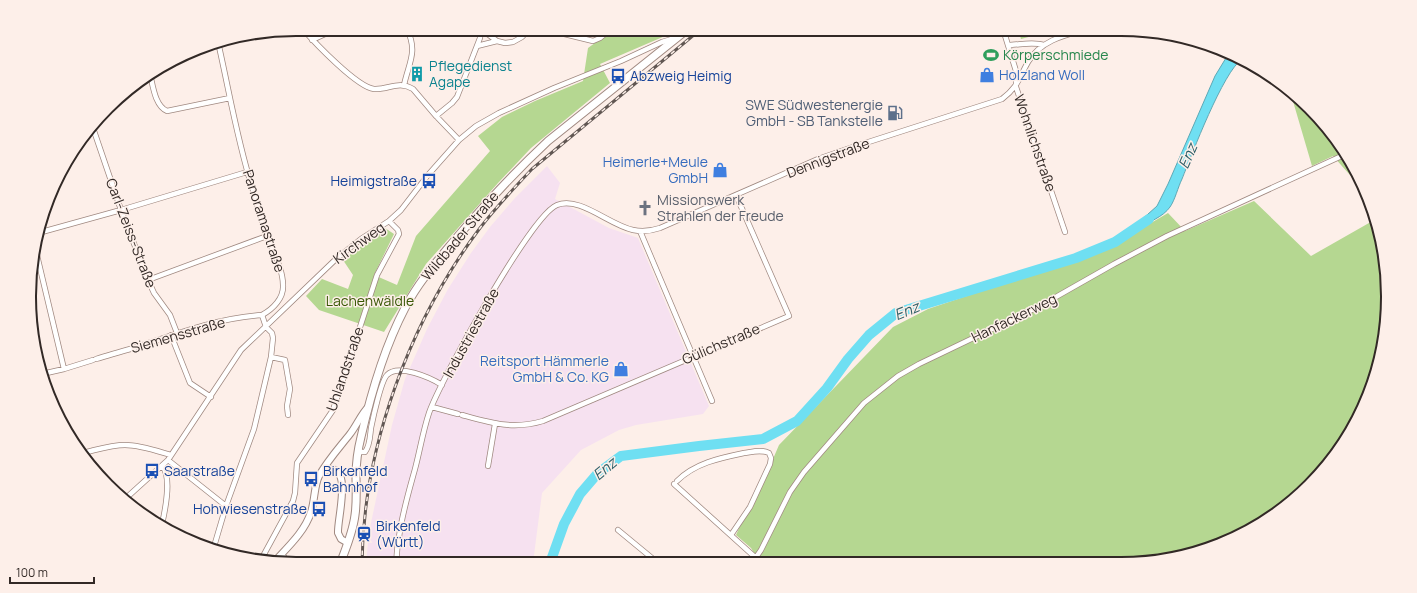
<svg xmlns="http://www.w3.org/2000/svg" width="1417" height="593" font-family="Manrope,sans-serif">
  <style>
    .industrial { fill: #f6e1f0 }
    .green { fill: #b5d791 }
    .water { fill: #6fdff2; stroke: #5da8b5 }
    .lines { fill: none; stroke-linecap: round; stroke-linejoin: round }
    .river { stroke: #6fdff2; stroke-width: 10 }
    .street-casing { stroke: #a08981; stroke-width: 6 }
    .secondary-casing { stroke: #a08981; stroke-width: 8 }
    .primary-casing { stroke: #a08981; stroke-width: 9 }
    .street { stroke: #fff; stroke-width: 4.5 }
    .secondary { stroke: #fff; stroke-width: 6 }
    .primary { stroke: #fff; stroke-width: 7 }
    .rail-casing { stroke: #615753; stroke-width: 3 }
    .rail { stroke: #fdefe9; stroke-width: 1.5; stroke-dasharray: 4.5; stroke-linecap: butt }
    .labels { text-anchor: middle; stroke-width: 3; stroke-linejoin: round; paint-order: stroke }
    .leisure-label { font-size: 14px; fill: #27864d; stroke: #fdefe9; text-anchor: start }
    .culture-label { font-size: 14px; fill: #0d838f; stroke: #fdefe9; text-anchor: start }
    .shop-label { font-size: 14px; fill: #366cbe; stroke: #fdefe9; text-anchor: end }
    .transit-label { font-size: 14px; fill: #164399; stroke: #fdefe9; text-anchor: start }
    .service-label { font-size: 14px; fill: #4e5e75; stroke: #fdefe9; text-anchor: end }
    .street-label { font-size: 14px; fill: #322926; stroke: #fdefe9 }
    .worship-label { font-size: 14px; fill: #5b616d; stroke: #fdefe9; text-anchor: start }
    .park-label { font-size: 14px; fill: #395705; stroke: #fdefe9 }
    .water-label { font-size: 15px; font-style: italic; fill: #2e5f67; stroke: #fdefe9 }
    .rim { fill: none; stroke: #322926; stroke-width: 2 }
  </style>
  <rect width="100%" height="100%" fill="#fdefe9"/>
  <!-- industrial -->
  <path class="industrial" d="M547 166 560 183 555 199 609 228 638 238 709 406 703 414 636 425 619 430 581 450 542 493 533 563 366 564 369 532 392 425 405 379 427 329 448 289 471 253 490 227 515 198Z"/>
  <!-- green -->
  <path class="green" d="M614 29H676L672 33 600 64 610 83 531 148 498 183 426 264 384 332 319 310 306 296 322 279 348 289 353 275 343 260 385 228 394 234 374 275 397 285 416 236 490 151 478 136 502 117 535 101 583 81 588 48Z
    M1018 29H1059L1021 39Z
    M1290 91 1297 95 1333 133 1360 178 1366 193 1333 156 1312 166Z
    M1254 201 1311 256 1376 219 1379 227 1387 279 1386 331 1374 382 1343 445 1297 498 1239 537 1156 562 753 563 757 558 751 548 736 535 741 524 754 503 779 445 893 327 928 309 1080 258 1115 244 1168 213 1185 231Z"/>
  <!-- water -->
  <path class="water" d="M1229 53 1242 59C1223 72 1192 154 1182 179 1178 187 1175 200 1170 207 1163 217 1149 222 1139 227L1138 223 1157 206 1168 184 1215 76Z"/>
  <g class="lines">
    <!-- river -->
    <path class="river" d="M550 563 564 524 580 494 598 473 621 456 699 446 763 439 797 421 827 388 848 359 869 335 896 313 1076 258 1115 242 1149 219"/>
    <defs>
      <path id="street" d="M303 29C315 43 357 87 374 89 389 90 398 80 413 89L436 116
        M481 29 497 41
        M544 29 593 41 600 38 611 29
        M1003 29 1016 71V87L1065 232
        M312 40 336 29
        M1008 45C1019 45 1033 41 1044 45
        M477 46 497 41 505 43 513 42 522 37 530 29
        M150 74C153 86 155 106 167 111L230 98
        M404 85C409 62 418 52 407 29
        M93 128 121 210 148 280 154 293 170 315 177 333
        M459 140 436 116 452 103 457 97 480 38 481 29
        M640 231 712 401
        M38 233 121 210 247 172
        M35 247 64 369
        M148 280 267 236
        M171 335 190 383 211 397
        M271 357 285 360 290 389 287 406 288 415
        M96 359C109 355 123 351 137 347 178 333 218 318 262 315
        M42 374 64 369 93 360
        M432 407 458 414
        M462 415C491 423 513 430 543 421L789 316 736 195
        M358 452H365C370 446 370 436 371 428 373 418 381 381 387 375 398 363 431 378 442 385
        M82 453C96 450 111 445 125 445 140 445 157 451 171 455
        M168 460 226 506
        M162 466C172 476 165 511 162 524
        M488 466 495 424
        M677 481C695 463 720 458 744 453 752 452 761 449 769 453L771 458 770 464 750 507 731 535
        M674 484 756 558
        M125 499 168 460 241 350 336 259 361 239 389 221 401 210 428 175 459 140 476 126 499 113 554 88 621 61 662 42 675 38
        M618 530 658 563
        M213 550 226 506 254 429 271 357 273 338 272 333 266 327 262 315C273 309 284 298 283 285 283 268 272 251 267 236 261 220 257 203 252 187 237 140 229 90 218 42
        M282 554 288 563
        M262 558 293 501 295 493 297 463 333 410 377 275 399 234 398 230 389 221
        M752 563 761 550 790 492 804 472 864 403 898 376 919 364 1040 306 1114 264 1167 236 1346 154
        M396 564C397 555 397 545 399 537 402 514 409 491 415 469 420 450 423 431 429 413 440 381 531 215 557 205 580 196 609 225 633 230 642 232 651 231 660 228L818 159 853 147 1002 99C1018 87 1019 78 1028 62 1041 40 1065 35 1088 29"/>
      <path id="secondary" d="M323 471C355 458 337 518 338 533L341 539 348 543
        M275 561C289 546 305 531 311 512 315 500 314 486 319 476 327 461 339 448 350 434 357 425 361 414 369 406"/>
      <path id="primary" d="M340 564C346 548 353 532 355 515 357 502 356 489 356 476 356 463 358 449 361 437 371 393 384 348 405 308 419 281 439 259 458 236 487 202 516 171 548 141L688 29"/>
    </defs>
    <!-- street casing -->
    <use href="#street" class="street-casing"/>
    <!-- secondary casing -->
    <use href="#secondary" class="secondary-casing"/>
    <!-- primary casing -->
    <use href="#primary" class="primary-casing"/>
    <!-- street -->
    <use href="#street" class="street"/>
    <!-- secondary -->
    <use href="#secondary" class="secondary"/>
    <!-- primary -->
    <use href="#primary" class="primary"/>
    <defs>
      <path id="rail" d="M362 564C363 447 410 321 480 228 496 207 514 188 532 169L701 29"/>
    </defs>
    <!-- rail casing -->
    <use href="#rail" class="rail-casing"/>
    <!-- rail -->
    <use href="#rail" class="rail"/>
  </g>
  <!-- icons -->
  <defs>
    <symbol id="stadium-bare" viewBox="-9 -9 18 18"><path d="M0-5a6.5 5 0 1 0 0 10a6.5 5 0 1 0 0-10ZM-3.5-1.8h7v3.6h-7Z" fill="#2e9e5b" stroke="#fdefe9" stroke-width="2.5" paint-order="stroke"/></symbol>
    <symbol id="building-bare" viewBox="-9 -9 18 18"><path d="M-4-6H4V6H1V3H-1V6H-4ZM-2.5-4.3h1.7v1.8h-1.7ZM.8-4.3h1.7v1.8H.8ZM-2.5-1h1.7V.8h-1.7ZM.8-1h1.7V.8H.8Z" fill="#0f9aa8" stroke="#fdefe9" stroke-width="2.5" paint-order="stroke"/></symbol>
    <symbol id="shop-bare" viewBox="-9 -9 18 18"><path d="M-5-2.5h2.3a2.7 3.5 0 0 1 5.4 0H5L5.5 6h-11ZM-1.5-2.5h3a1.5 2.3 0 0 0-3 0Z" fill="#3f7fe0" stroke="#fdefe9" stroke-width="2.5" paint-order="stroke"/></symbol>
    <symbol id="bus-bare" viewBox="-9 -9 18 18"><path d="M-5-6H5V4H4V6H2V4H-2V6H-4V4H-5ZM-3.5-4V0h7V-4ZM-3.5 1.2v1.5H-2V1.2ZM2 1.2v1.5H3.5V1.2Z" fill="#1a4fb4" stroke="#fdefe9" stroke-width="2.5" paint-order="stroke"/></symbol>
    <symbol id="fuel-bare" viewBox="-9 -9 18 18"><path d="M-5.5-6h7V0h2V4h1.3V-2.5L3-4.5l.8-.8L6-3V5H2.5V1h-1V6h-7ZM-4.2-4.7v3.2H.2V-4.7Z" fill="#5c6f8a" stroke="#fdefe9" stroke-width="2.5" paint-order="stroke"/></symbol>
    <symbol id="church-bare" viewBox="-9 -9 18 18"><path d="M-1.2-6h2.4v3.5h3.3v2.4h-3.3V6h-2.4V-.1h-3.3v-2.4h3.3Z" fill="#6b7280" stroke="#fdefe9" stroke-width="2.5" paint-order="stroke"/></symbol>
    <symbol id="station-bare" viewBox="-9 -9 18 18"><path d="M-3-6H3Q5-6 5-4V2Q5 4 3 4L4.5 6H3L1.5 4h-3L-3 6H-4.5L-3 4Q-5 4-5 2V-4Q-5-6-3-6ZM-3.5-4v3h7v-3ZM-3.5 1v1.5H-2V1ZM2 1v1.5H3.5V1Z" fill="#1a4fb4" stroke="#fdefe9" stroke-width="2.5" paint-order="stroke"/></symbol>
  </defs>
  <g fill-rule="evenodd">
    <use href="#stadium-bare" x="980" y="44" width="22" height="22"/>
    <use href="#building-bare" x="406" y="63" width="22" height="22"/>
    <use href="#shop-bare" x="976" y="64" width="22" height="22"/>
    <use href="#bus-bare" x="607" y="65" width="22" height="22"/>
    <use href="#fuel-bare" x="884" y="102" width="22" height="22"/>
    <use href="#shop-bare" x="709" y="159" width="22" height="22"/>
    <use href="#bus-bare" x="418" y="170" width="22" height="22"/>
    <use href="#church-bare" x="634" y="197" width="22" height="22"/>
    <use href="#shop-bare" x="610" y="358" width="22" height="22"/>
    <use href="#bus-bare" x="141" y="460" width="22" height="22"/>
    <use href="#bus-bare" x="300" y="468" width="22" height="22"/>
    <use href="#bus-bare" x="308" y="498" width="22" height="22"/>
    <use href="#station-bare" x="353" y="523" width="22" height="22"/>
  </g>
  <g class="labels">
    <!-- leisure labels -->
    <g class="leisure-label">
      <text x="1003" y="60">Körperschmiede</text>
    </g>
    <!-- culture labels -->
    <g class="culture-label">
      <text x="429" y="71">Pflegedienst<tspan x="429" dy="16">Agape</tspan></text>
    </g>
    <!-- shop labels -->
    <g class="shop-label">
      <text x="999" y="80" text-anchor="start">Holzland Woll</text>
      <text x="708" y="167">Heimerle+Meule<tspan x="708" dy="16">GmbH</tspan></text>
      <text x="609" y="366">Reitsport Hämmerle<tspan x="609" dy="16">GmbH &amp; Co. KG</tspan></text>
    </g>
    <!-- transit labels -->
    <g class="transit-label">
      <text x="630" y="81">Abzweig Heimig</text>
      <text x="417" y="186" text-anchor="end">Heimigstraße</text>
      <text x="164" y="476">Saarstraße</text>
      <text x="323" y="476">Birkenfeld<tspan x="323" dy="16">Bahnhof</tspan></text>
      <text x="307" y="514" text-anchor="end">Hohwiesenstraße</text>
      <text x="376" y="531">Birkenfeld<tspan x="376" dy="16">(Württ)</tspan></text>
    </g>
    <!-- service labels -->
    <g class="service-label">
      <text x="883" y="110">SWE Südwestenergie<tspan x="883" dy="16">GmbH - SB Tankstelle</tspan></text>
    </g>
    <!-- street labels -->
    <g class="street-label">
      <text transform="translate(1035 143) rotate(71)" y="5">Wohnlichstraße</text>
      <text transform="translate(828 158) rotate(-21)" y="5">Dennigstraße</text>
      <text transform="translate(264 221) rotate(72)" y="5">Panoramastraße</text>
      <text transform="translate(131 233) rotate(69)" y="5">Carl-Zeiss-Straße</text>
      <text transform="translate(460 236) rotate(-50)" y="5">Wildbader Straße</text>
      <text transform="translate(359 243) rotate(-36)" y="5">Kirchweg</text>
      <text transform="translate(1014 318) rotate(-26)" y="5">Hanfackerweg</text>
      <text transform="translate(471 333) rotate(-61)" y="5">Industriestraße</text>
      <text transform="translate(178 335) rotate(-16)" y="5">Siemensstraße</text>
      <text transform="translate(721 344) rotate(-23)" y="5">Gülichstraße</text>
      <text transform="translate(345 369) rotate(-71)" y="5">Uhlandstraße</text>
    </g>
    <!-- worship labels -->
    <g class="worship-label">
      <text x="657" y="205">Missionswerk<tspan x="657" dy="16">Strahlen der Freude</tspan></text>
    </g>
    <!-- park labels -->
    <g class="park-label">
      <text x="370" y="306">Lachenwäldle</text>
    </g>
    <!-- water labels -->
    <g class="water-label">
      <text transform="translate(1188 156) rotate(-66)" y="5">Enz</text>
      <text transform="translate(907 311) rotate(-22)" y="5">Enz</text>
      <text transform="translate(605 469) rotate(-40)" y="5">Enz</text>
    </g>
  </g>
  <!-- crop -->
  <path d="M0 0H1417V593H0ZM296 36H1121A260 260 0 0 1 1381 296V297A260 260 0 0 1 1121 557H296A260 260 0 0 1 36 297V296A260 260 0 0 1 296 36Z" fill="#fdefe9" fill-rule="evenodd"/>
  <path class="rim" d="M296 36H1121A260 260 0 0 1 1381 296V297A260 260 0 0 1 1121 557H296A260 260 0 0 1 36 297V296A260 260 0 0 1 296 36Z"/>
  <!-- scale -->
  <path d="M10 577v6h84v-6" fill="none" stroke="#322926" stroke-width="2"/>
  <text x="16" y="577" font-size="12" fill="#322926" stroke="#fdefe9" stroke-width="3" paint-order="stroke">100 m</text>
</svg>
